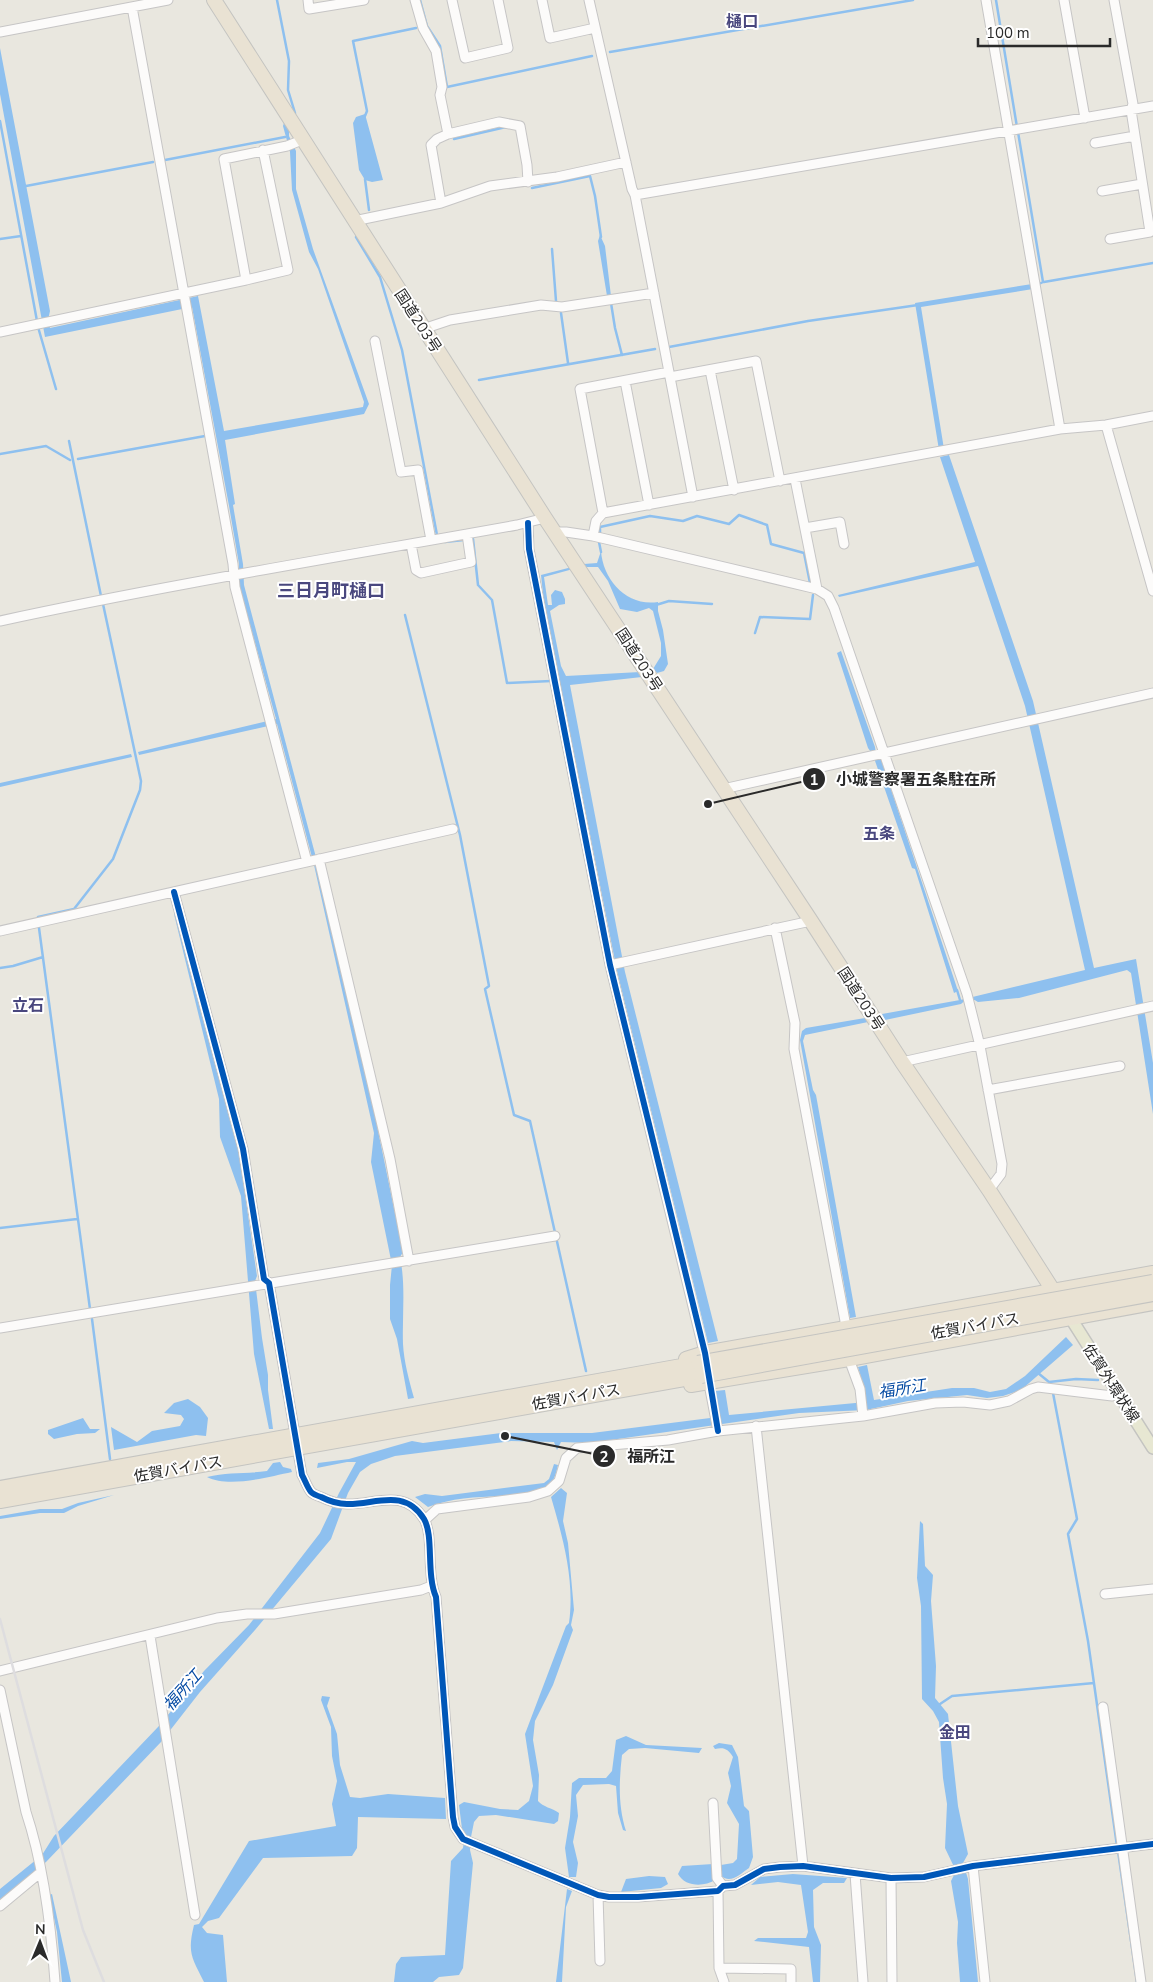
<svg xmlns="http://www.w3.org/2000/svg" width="1153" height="1982" font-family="'Nunito Sans','Noto Sans JP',sans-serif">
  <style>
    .water { fill: #8ec0ef }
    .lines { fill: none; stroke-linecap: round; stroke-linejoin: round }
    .stream { stroke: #8ec0ef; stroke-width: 2.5 }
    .minor-casing { stroke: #c6c5c5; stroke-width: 11 }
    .major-casing { stroke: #c4c4c1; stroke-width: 14 }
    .highway-casing { stroke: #c4c4c1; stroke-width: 16 }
    .minor { stroke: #fcfbfa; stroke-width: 9 }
    .major { stroke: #e7e7d2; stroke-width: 11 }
    .highway { stroke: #e9e2d3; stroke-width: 14 }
    .rail { stroke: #dedddf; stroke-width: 2.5 }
    .highway-bridge-casing { stroke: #c4c4c1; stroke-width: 16; stroke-linecap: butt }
    .highway-bridge { stroke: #e9e2d3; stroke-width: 14 }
    .cycleway-casing { stroke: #fff; stroke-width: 9 }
    .cycleway { stroke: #0057b8; stroke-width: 6 }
    .labels { text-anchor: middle; stroke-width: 4; stroke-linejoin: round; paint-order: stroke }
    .street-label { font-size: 15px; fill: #2a2a2a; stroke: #fff }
    .neighbourhood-label { font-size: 16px; font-weight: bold; fill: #49477e; stroke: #fff }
    .water-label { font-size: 16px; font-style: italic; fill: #044aa3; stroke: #fff }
    .quarter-label { font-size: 18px; font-weight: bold; fill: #49477e; stroke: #fff }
    .leader { fill: none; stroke: #2a2a2a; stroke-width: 2 }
    .callout-dot { fill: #2a2a2a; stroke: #fff; stroke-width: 2 }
    .mark-label { font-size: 15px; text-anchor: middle; font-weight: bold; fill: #fff }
    .callout-label { font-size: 16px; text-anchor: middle; font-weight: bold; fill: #2a2a2a; stroke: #fff; stroke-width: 4; stroke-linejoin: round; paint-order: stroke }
  </style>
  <rect width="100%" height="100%" fill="#e9e7df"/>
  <!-- water -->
  <path class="water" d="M0 48 50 311 48 320 50 328 198 296 224 431 363 407 364 402 318 269 309 252 292 190 290 152 283 126 284 123 289 130V136L296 151V189L313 249 369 404 364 414 225 440 235 504 233 505 243 564 244 585 318 865 360 1043 403 1252 400 1257C406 1286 402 1315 403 1344 404 1362 409 1380 414 1398L408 1399 397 1339 390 1319V1285L392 1265 371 1162 374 1133 314 865 277 724 139 755 138 752 276 719 239 585V564L229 506 192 307 45 337 0 94Z
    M365 114 383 180 372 182 365 180 359 170 353 123 356 117Z
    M600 235 605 246 611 296H607L598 241Z
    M1032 284 1033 289 921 307 944 449 939 450 915 303Z
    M949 455 1033 701 1094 968 1136 959 1153 1063V1114L1131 973 1127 970 1019 998 978 1002C973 998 966 999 961 1004L885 1020 882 1014 960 1000 1085 970 1025 706 978 566 839 597 838 595 975 562 940 457Z
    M601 551C603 580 627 607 658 602V611L663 630 668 664 664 671 657 673 653 669 661 656V643L653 611 649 608 637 612 620 609 608 581 598 567H585L584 564 597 563Z
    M572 567 573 569 544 577 548 605H552L551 595 555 590 562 592 565 599V604L559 605 550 611 561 666 566 676 640 672 642 677 570 685 625 972 718 1341 708 1343 617 971 544 603 541 575Z
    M841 651 875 747 876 754 881 759 958 991 954 993 915 869 912 868 873 755 868 748 837 653Z
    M131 754 132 757 0 787V783Z
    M174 914H178L215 1053 239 1153 257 1276 255 1281 262 1338 268 1375V1390L273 1429H269L254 1354 241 1196 220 1137 219 1099Z
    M865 1018 868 1022 805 1035 803 1041 813 1090 816 1095 856 1317 850 1318 800 1040 802 1031 806 1028Z
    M1066 1337 1073 1345 1021 1390 1003 1396 987 1398 967 1395 908 1401 866 1410 799 1413 590 1443 561 1442 557 1450 554 1442 511 1441 395 1456 371 1464 360 1472 348 1493 331 1539 255 1630 200 1692 161 1742 46 1862 0 1900V1889L42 1855 54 1836 158 1727 204 1671 249 1625 320 1533 339 1493 356 1462H347L317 1468 318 1463 349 1459 412 1441 423 1443 501 1433H592L718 1417 715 1391 725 1390 729 1415 866 1402 864 1388 858 1367 867 1365 874 1400 952 1388H974L990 1392 1006 1389 1025 1376Z
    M188 1399 200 1407 208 1418 206 1436 196 1435 114 1450 111 1427 137 1442 152 1431 180 1426 184 1419 181 1415 164 1413 174 1403Z
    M83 1418 90 1429H100L95 1433 77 1434 54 1439 48 1434V1430Z
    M280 1462 283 1467 291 1469 292 1472C268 1477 229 1488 207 1477 227 1472 246 1474 267 1471L273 1463Z
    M554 1464 558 1465C556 1475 553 1485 542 1490 530 1495 514 1495 500 1496 476 1497 451 1498 428 1507L415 1497 425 1494 442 1496 544 1483 549 1479Z
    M561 1488 567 1493 563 1521 568 1543 574 1610 571 1625 573 1630 553 1685 535 1721 533 1740 539 1775 538 1801C543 1807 552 1808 559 1813L558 1821 554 1824 496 1815 479 1816 474 1822 471 1837 470 1850 473 1863 463 1968 459 1975 439 1977 433 1982H394L396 1964 401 1957 445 1955 451 1861 463 1848 465 1834 462 1829 459 1805 464 1802 500 1809 518 1810 529 1801 533 1786 525 1734 566 1626 569 1623C575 1581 563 1538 551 1497Z
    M114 1495 78 1506 64 1513H40L0 1519V1516L40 1509H62L78 1503Z
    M920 1521 923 1524 925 1566 933 1575 931 1601 936 1666 935 1698 948 1714 958 1806 968 1854 963 1863 968 1879 978 1982H960L957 1943 958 1922 951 1881 956 1871 945 1848 947 1804 943 1778 939 1722 933 1711 922 1699 921 1606 917 1578Z
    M322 1696 330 1697 327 1706 337 1734 340 1765 350 1797 360 1798 388 1794 445 1798 446 1819 358 1817 357 1848 352 1856 263 1858 219 1918 208 1921 202 1927 207 1933 223 1935 227 1982H204C192 1958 187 1953 194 1925L199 1924 249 1841 336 1826 332 1804 337 1781 332 1756 331 1727 321 1700Z
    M626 1736 646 1745 702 1748 699 1753 645 1748 629 1749 622 1755C619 1781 618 1806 626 1831L623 1830 618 1813 616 1786 609 1784 583 1785 576 1795 578 1816 573 1842 578 1863 576 1877H569L565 1848 570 1817 572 1783 579 1778H606L612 1771 616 1740Z
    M719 1743 732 1745 738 1757 744 1806 749 1811 753 1857 749 1868C740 1874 731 1884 721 1876V1865L733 1863 737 1859 739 1824 727 1803 731 1786 728 1773 733 1757C728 1749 724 1747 715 1749L713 1746Z
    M713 1864 715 1880C704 1887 685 1887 678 1874L682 1866Z
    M793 1874 847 1878 844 1883H823L813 1890 814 1927 821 1945 820 1982H813L809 1947 754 1941 758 1938H806L808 1932 801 1885 778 1882 751 1885 760 1877Z
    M649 1876 665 1877 668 1884 661 1888 621 1892 626 1879Z
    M567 1889 572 1891 566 1907 562 1982H556Z
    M52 1894 71 1982H62L57 1932 49 1895Z"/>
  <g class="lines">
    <!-- stream -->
    <path class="stream" d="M277 0 289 61 288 90 295 113
      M420 0 427 26 440 46 447 87 592 56
      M996 0 1017 127
      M610 52 913 0
      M365 116 367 111 353 41 416 28
      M0 121 37 321
      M1018 132 1043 282 1037 285
      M454 139 506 127
      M165 160 285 137
      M365 179 369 210
      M26 186 153 162
      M532 188 590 176 595 196 601 237
      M356 237 380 277 402 350 437 535
      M0 239 21 236
      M552 249 556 301
      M1044 282 1153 263
      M611 303 615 328 622 355
      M561 313 568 363
      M38 327 56 389
      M669 347 808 321 918 305
      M479 380 655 349
      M69 441 101 596
      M0 454 46 446 70 460
      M78 459 205 436
      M600 534V527L650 516 683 521 697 516 729 524 739 515 767 525 771 544 804 553 810 583
      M445 542 473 539 478 585 492 600 507 683 551 681
      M599 542 601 552
      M656 605 669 601 712 604
      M405 615 460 835 489 986 485 989 514 1115 530 1121 586 1371
      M755 633 760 617 810 619 813 595
      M38 917 74 909 113 859 140 790 141 781 103 604
      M39 928 90 1309
      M0 968 13 966 43 957
      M957 990 960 1000
      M0 1228 77 1219
      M92 1319 110 1459
      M1038 1373 1049 1382 1076 1379 1098 1380
      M1053 1393 1077 1519 1068 1534 1088 1641 1117 1846
      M940 1704 952 1696 1094 1683
      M1118 1851 1137 1982"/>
    <defs>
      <path id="minor" d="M308 0 309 9 364 0
        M415 0 423 28 436 51 442 87 440 95 448 134 437 139 431 145 441 203
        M452 0 465 58 508 48 498 0
        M542 0 550 38 595 28
        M589 0 632 189 635 195 693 497
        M986 0 1060 429
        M1064 0 1085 118
        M132 7 233 564 235 587 307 862
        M0 32 168 0
        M448 134 499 122 520 126 527 165 528 182
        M1095 143 1135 136
        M1102 191 1142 184
        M635 195 1153 106
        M354 221 441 203 490 186 557 177 626 162
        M1110 239 1150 232 1131 110 1133 104 1114 0
        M246 280 288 270 263 150
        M423 329 450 320 541 305 562 307 654 293
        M0 332 246 280 224 159 287 146 302 140
        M375 341 401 472 418 470 431 540
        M710 370 734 490
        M670 377 756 361 780 481
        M625 381 649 505
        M1106 425 1153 591
        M795 479 817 589
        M603 513 580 389 669 372
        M528 523 529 549 610 965 705 1356
        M805 528 840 522 844 544
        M555 532H566L593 536 817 589 828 596 834 608 967 994 980 1046 1002 1164 1001 1174 989 1190
        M593 536 596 521 603 513 1060 429 1106 425 1153 416
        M411 544 416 570 421 573 471 562 467 534
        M0 621C171 584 345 556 517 525L545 518
        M723 789 1153 693
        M319 859 390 1159 409 1261
        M174 892 243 1149 264 1279 269 1283 302 1475C305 1480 307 1487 311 1492 313 1494 318 1496 321 1497 329 1501 337 1504 347 1504 374 1505 404 1487 424 1519 434 1536 426 1574 436 1597L453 1817 455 1827 463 1839 598 1895 609 1897H638L718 1891 723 1886 735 1885 764 1869 780 1867 803 1866 891 1878 924 1877 973 1866 1153 1844
        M775 928 795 1023 794 1049 845 1321V1329
        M0 931 453 829
        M610 965 811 921
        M902 1062 1153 1006
        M988 1090 1120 1066
        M0 1328 555 1236
        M849 1359 860 1389 863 1416
        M708 1379 718 1431
        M756 1426 803 1866
        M425 1520 437 1509 529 1497 548 1491 559 1481 566 1458 577 1448 668 1440 718 1431 863 1416 935 1403 963 1402 990 1405 1009 1401 1031 1389 1038 1387 1112 1396 1118 1394
        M1105 1594 1153 1589
        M150 1636 195 1915
        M0 1671 217 1618 247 1614H274L421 1590 431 1586
        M0 1690 26 1812C44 1866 51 1925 55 1982
        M1103 1707 1141 1982
        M713 1803 717 1878 723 1886
        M973 1866 985 1982
        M855 1874 863 1982
        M891 1878 892 1982
        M718 1891 719 1968 724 1982
        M598 1895 600 1961
        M0 1906 41 1872
        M719 1968 791 1969V1982"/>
      <path id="major" d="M1070 1317 1153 1448"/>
      <path id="highway" d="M214 0 545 518 811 921 902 1062 989 1190 1070 1317
        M686 1359 705 1353 1153 1273
        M691 1385 849 1359 1153 1303
        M0 1488 698 1363
        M0 1501 701 1376"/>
    </defs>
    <!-- minor casing -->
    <use href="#minor" class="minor-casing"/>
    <!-- major casing -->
    <use href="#major" class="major-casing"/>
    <!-- highway casing -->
    <use href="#highway" class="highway-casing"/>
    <!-- minor -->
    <use href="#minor" class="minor"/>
    <!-- major -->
    <use href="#major" class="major"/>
    <!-- highway -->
    <use href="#highway" class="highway"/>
    <!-- rail -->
    <path class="rail" d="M0 1619 83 1930 104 1982"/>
    <defs>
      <path id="highway-bridge" d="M698 1363 1153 1282
        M701 1376 1153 1294"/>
    </defs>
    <!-- highway-bridge casing -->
    <use href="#highway-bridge" class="highway-bridge-casing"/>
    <!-- highway-bridge -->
    <use href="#highway-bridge" class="highway-bridge"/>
    <defs>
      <path id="cycleway" d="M528 523 529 549 610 965 705 1353 718 1431
        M174 892 243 1149 264 1279 269 1283 302 1475C305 1480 307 1487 311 1492 313 1494 318 1496 321 1497 329 1501 337 1504 347 1504 374 1505 404 1487 424 1519 434 1536 426 1574 436 1597L453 1817 455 1827 463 1839 598 1895 609 1897H638L718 1891 723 1886 735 1885 764 1869 780 1867 803 1866 891 1878 924 1877 973 1866 1153 1844"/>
    </defs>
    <!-- cycleway casing -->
    <use href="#cycleway" class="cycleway-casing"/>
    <!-- cycleway -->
    <use href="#cycleway" class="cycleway"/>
  </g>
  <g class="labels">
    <!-- street labels -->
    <g class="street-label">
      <text transform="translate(418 321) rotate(57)" y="5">国道203号</text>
      <text transform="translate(639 660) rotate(57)" y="5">国道203号</text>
      <text transform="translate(861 999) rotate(57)" y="5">国道203号</text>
      <text transform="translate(975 1326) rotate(-10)" y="5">佐賀バイパス</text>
      <text transform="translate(1111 1383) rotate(57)" y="5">佐賀外環状線</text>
      <text transform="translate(576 1397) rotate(-10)" y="5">佐賀バイパス</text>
      <text transform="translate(178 1469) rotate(-10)" y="5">佐賀バイパス</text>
    </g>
    <!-- neighbourhood labels -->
    <g class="neighbourhood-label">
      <text x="742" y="27">樋口</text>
      <text x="879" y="839">五条</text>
      <text x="28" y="1011">立石</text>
      <text x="955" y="1738">金田</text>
    </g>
    <!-- water labels -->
    <g class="water-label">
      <text transform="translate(902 1388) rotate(-9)" y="6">福所江</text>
      <text transform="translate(182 1690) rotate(-48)" y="6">福所江</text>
    </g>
    <!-- quarter labels -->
    <g class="quarter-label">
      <text x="331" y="597">三日月町樋口</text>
    </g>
  </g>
  <!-- callouts -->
  <path class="leader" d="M708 804L814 779M505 1436L604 1456"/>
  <g class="callout-dot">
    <circle cx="708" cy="804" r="5"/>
    <circle cx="505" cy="1436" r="5"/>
    <circle cx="814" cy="779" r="12"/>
    <circle cx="604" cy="1456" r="12"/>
  </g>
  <g class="mark-label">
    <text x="814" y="785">1</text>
    <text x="604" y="1462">2</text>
  </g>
  <g class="callout-label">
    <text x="916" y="785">小城警察署五条駐在所</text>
    <text x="651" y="1462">福所江</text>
  </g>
  <!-- north arrow -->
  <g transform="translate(40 1942) rotate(1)" stroke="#ffffff" stroke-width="4" paint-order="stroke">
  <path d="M0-4L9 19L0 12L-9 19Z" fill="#2a2a2a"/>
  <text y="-8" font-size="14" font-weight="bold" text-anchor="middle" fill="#2a2a2a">N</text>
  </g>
  <!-- scale -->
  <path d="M978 38v8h132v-8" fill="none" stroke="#2a2a2a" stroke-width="2.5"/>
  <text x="986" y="38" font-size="15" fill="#2a2a2a" stroke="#ffffff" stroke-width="4" paint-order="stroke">100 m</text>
</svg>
